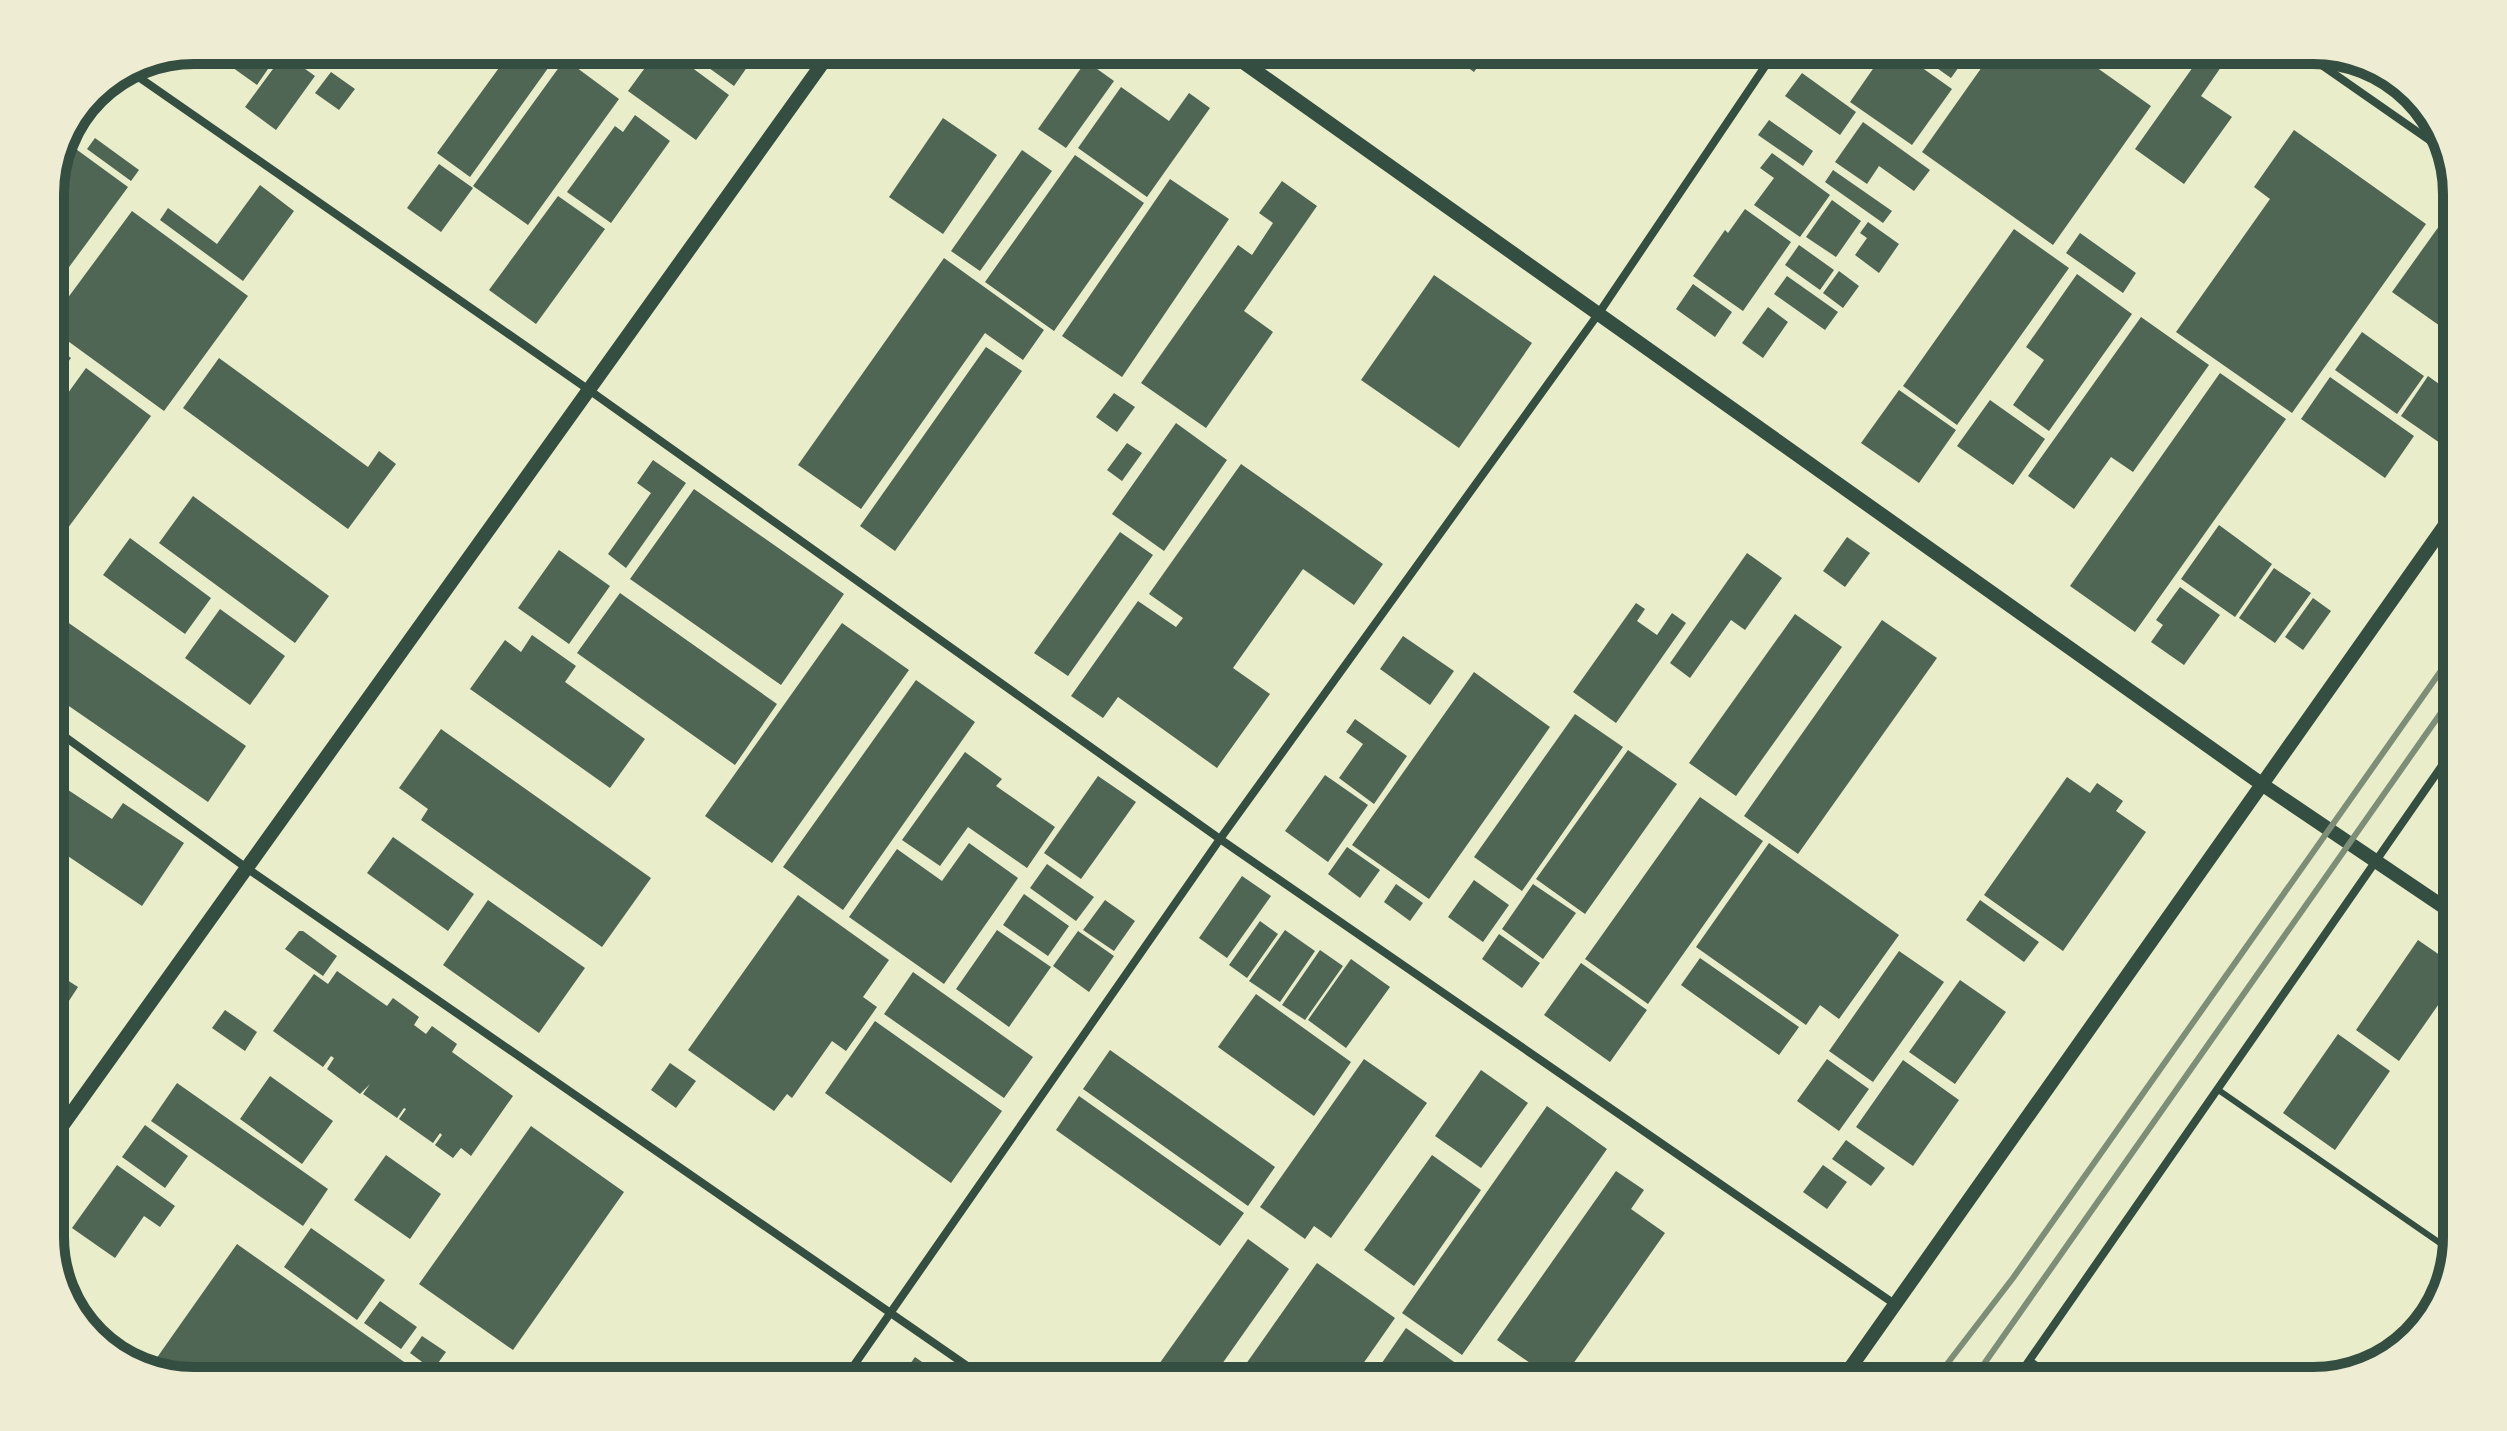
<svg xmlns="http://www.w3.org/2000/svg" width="2507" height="1431" font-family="Manrope,sans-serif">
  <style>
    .green { fill: #cad2ad }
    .building { fill: #4f6655 }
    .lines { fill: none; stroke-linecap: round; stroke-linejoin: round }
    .service { stroke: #344e41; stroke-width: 6 }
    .minor { stroke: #344e41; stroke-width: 8 }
    .tertiary { stroke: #344e41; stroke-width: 14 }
    .rail { stroke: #7c8e77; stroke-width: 6 }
    .rim { fill: none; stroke: #344e41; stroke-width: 10 }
  </style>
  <rect width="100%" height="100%" fill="#e9edc9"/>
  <!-- green -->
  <path class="green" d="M2356 61 2384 69 2433 116Z"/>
  <!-- building -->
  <path class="building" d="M208 50H281L257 85Z
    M381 50H400L393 59Z
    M512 50H561L470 177 437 153Z
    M658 50H668L729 95 696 140 628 91Z
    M684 50H759L734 86Z
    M1443 50H1490L1474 72Z
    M1645 50H1669L1661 61Z
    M1886 50H1897L1952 89 1912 145 1850 102Z
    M1911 50H1971L1951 78Z
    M1994 50H2072L2151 106 2053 245 1922 152Z
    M2205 50H2217L2228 57 2201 96 2232 117 2184 184 2135 149Z
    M284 54 315 76 276 130 245 107Z
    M565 59 619 99 528 225 473 186Z
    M1086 61 1114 81 1066 148 1038 129Z
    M331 72 355 89 339 110 315 93Z
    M1802 73 1856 112 1840 135 1785 96Z
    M1121 87 1169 121 1189 93 1210 108 1147 197 1078 148Z
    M635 115 670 141 611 223 567 192 615 126 623 132Z
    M943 118 997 155 943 234 889 197Z
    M1769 120 1813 151 1803 166 1758 135Z
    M1863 122 1930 170 1914 191 1879 166 1867 184 1835 162Z
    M2294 130 2426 224 2292 413 2176 332 2270 199 2254 187Z
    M95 138 139 170 131 181 87 149Z
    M69 144 128 187 50 293V185Z
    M1022 150 1052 171 980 271 951 251Z
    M1772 153 1830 195 1800 237 1754 205 1774 178 1760 168Z
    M1075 155 1144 203 1054 331 985 282Z
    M439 164 473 188 441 232 407 208Z
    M1833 170 1892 211 1883 223 1825 182Z
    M1170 179 1229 219 1122 377 1062 336Z
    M1282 181 1317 206 1244 311 1273 332 1206 428 1141 383 1238 245 1252 255 1273 223 1259 213Z
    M260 185 294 211 243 281 160 220 168 208 217 244Z
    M558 196 605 229 536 324 489 290Z
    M1832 200 1861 221 1836 257 1806 237Z
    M2457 201V338L2392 292Z
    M1745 209 1791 242 1743 311 1693 276 1725 230 1728 233Z
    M132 211 248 296 164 411 50 328V322Z
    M1868 222 1899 244 1879 273 1855 255 1867 238 1860 233Z
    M2014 229 2069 268 1957 425 1903 386Z
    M2080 233 2136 273 2123 293 2066 253Z
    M1799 245 1834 270 1820 290 1785 265Z
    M944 258 1044 330 1023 360 985 333 861 509 798 465Z
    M1839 271 1859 286 1843 308 1823 293Z
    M2077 274 2132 314 2049 431 2013 405 2044 360 2026 347Z
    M1434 275 1532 343 1459 448 1361 380Z
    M1787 276 1838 312 1825 330 1774 294Z
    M1693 284 1732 312 1715 337 1676 309Z
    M1768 307 1788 322 1763 358 1742 343Z
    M2141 317 2209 365 2133 472 2111 457 2074 509 2028 476Z
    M2362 332 2424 376 2397 414 2335 370Z
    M50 342 71 358 50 386Z
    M986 347 1022 371 895 551 860 526Z
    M219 358 368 467 379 451 396 464 348 529 183 408Z
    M86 368 151 416 56 544 50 540V418Z
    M2220 373 2286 419 2135 632 2070 586Z
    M2428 376 2457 397V419L2440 443 2401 416Z
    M2330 377 2414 436 2385 478 2301 419Z
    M1899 390 1956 430 1919 483 1861 443Z
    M1114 393 1135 407 1117 432 1096 417Z
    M1990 400 2045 439 2013 485 1957 446Z
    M1176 423 1227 460 1164 551 1112 514Z
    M1127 443 1142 453 1122 481 1107 470Z
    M653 460 686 483 626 568 608 554 651 493 637 483Z
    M1241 464 1383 564 1354 605 1303 569 1233 668 1270 694 1217 768 1118 697 1103 718 1071 696 1138 601 1176 627 1183 618 1149 594Z
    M694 489 844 594 781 685 630 579Z
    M193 496 329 596 295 643 159 543Z
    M2219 525 2272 564 2235 617 2181 579Z
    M1120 532 1153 555 1068 676 1034 653Z
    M1847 537 1870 553 1845 587 1823 571Z
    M130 538 211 598 185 634 103 575Z
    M559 550 610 586 569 644 518 608Z
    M1747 553 1782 578 1745 630 1731 620 1690 678 1670 663Z
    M2274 568 2311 593 2275 643 2239 618Z
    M2180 587 2220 615 2184 665 2151 642 2163 625 2156 620Z
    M620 593 777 704 735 765 577 653Z
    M2313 598 2331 611 2303 650 2285 637Z
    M1636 603 1645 609 1637 621 1657 635 1672 613 1686 623 1616 723 1573 692Z
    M220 609 285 656 250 705 185 658Z
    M50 610 246 746 208 802 50 693Z
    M1795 614 1842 647 1736 796 1689 763Z
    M1882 620 1937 658 1798 854 1744 816Z
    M842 623 909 670 772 863 705 816Z
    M532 635 576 666 565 682 645 739 610 788 470 689 505 640 521 652Z
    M1403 636 1454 671 1430 705 1380 669Z
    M1474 672 1550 727 1429 899 1352 845Z
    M916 680 975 722 843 910 783 867Z
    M1575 714 1623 747 1522 891 1474 857Z
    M1355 719 1407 756 1374 804 1339 778 1363 744 1346 732Z
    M441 729 651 878 602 947 421 820 428 809 399 788Z
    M1628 750 1677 784 1585 914 1536 879Z
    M965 752 1002 779 996 786 1055 827 1027 868 968 827 940 866 902 840Z
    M1325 775 1368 805 1328 862 1285 831Z
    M1098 776 1136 802 1081 879 1044 853Z
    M2067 777 2090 793 2097 783 2123 801 2116 811 2146 832 2063 951 1984 895Z
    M50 778 112 819 123 803 184 843 142 906 50 844Z
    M1700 797 1763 841 1648 1004 1585 959Z
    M393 837 474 894 448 931 367 873Z
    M969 843 1018 878 944 984 849 917 897 849 942 881Z
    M1769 843 1899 935 1839 1019 1820 1005 1806 1025 1696 947Z
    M1347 847 1380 870 1360 898 1328 874Z
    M50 849 69 860 56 879 50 876Z
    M1047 864 1094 897 1076 921 1030 888Z
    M1242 876 1271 896 1227 958 1199 938Z
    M1474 880 1509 905 1483 942 1448 917Z
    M1396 884 1423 903 1410 921 1384 902Z
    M1533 884 1576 913 1543 959 1502 929Z
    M1024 894 1069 926 1048 956 1003 925Z
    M798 895 889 960 863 997 877 1007 846 1051 832 1041 792 1098 787 1094 774 1111 688 1050Z
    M488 900 585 968 539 1033 443 965Z
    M1105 900 1135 921 1114 951 1083 930Z
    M1980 900 2039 942 2024 962 1966 920Z
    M1260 921 1278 934 1247 978 1229 965Z
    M997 930 1051 967 1009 1027 956 989Z
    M1285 930 1315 951 1280 1002 1249 981Z
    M299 931H303L337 956 323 976 285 949Z
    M1078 931 1114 956 1089 992 1053 966Z
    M1499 934 1540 963 1522 988 1482 959Z
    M2418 940 2457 967V978L2399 1061 2356 1030Z
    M1320 950 1343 966 1305 1020 1282 1005Z
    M1899 951 1944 982 1873 1082 1829 1051Z
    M1700 958 1799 1027 1779 1055 1681 985Z
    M1351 959 1390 987 1346 1048 1308 1020Z
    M1581 963 1647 1010 1610 1062 1544 1015Z
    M50 969 78 987 50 1030Z
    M337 971 387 1006 393 998 419 1017 414 1025 426 1034 432 1026 457 1044 452 1052 513 1096 471 1156 461 1148 453 1158 435 1145 442 1135 440 1133 433 1143 399 1119 406 1109 404 1108 397 1118 363 1094 370 1084 360 1094 327 1069 334 1058 331 1056 323 1067 273 1031 314 974 328 984Z
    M913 972 1033 1057 1004 1098 884 1014Z
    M1960 980 2006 1012 1955 1084 1909 1052Z
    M1256 994 1351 1062 1314 1116 1218 1047Z
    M225 1010 257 1032 245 1051 212 1028Z
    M875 1021 1002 1111 951 1183 825 1093Z
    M2338 1034 2390 1071 2335 1150 2283 1113Z
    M1110 1050 1275 1167 1248 1206 1083 1089Z
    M1364 1059 1427 1103 1331 1238 1314 1226 1305 1239 1260 1207Z
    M1827 1059 1869 1089 1839 1131 1797 1101Z
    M1903 1060 1959 1100 1913 1166 1856 1127Z
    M670 1063 696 1081 676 1108 651 1090Z
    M1481 1070 1528 1103 1481 1168 1435 1136Z
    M270 1076 333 1121 302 1164 240 1119Z
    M177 1083 328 1189 303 1226 151 1121Z
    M1079 1096 1244 1213 1220 1246 1056 1130Z
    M1547 1106 1607 1149 1462 1355 1402 1313Z
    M145 1125 188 1156 165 1188 122 1157Z
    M531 1126 624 1192 513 1350 419 1284Z
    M1846 1140 1885 1168 1871 1186 1832 1159Z
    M386 1155 441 1194 410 1239 354 1200Z
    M1432 1155 1481 1190 1414 1286 1364 1250Z
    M117 1165 175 1206 160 1227 144 1216 115 1258 72 1228Z
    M1823 1165 1847 1182 1827 1209 1803 1192Z
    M1616 1171 1644 1190 1631 1209 1665 1233 1561 1381H1556L1497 1340Z
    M311 1228 385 1280 357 1320 284 1267Z
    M1248 1239 1289 1269 1210 1381H1147Z
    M237 1244 407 1364 395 1381H194L184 1378 156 1359Z
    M1317 1263 1395 1318 1351 1381H1234Z
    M380 1301 417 1327 401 1349 364 1323Z
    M1406 1328 1481 1381H1392L1377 1370Z
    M422 1336 446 1352 433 1370 410 1353Z
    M915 1357 949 1381H898Z
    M415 1371 429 1381H408Z"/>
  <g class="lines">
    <!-- service -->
    <path class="service" d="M2217 1089 2453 1252"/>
    <!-- minor -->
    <path class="minor" d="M2300 50 2445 151
      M127 69 589 390 1220 839 1896 1305
      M50 726 248 869 989 1381
      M2029 1361 2060 1381
      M843 1381 1220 839 1599 313 1776 50
      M2015 1381 2457 744"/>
    <!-- tertiary -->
    <path class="tertiary" d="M1226 50 2263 785 2457 916
      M50 1143 832 50
      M1841 1381 2457 508"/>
    <!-- rail -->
    <path class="rail" d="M1934 1381 2013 1278 2457 648
      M1972 1381 2457 690"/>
  </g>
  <!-- crop -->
  <path d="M0 0H2507V1431H0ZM194 64H2313A130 130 0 0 1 2443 194V1237A130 130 0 0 1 2313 1367H194A130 130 0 0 1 64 1237V194A130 130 0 0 1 194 64Z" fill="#eeecd3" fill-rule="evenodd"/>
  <path class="rim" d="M194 64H2313A130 130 0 0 1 2443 194V1237A130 130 0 0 1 2313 1367H194A130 130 0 0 1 64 1237V194A130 130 0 0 1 194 64Z"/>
</svg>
